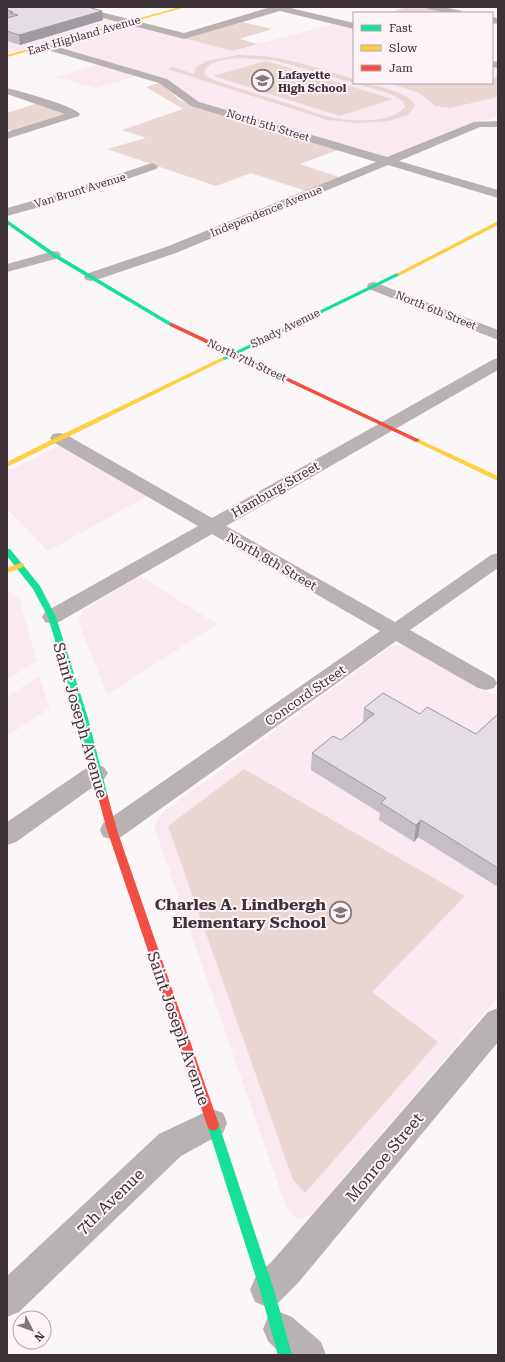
<svg xmlns="http://www.w3.org/2000/svg" width="505" height="1362" font-family="'Roboto Serif',serif">
  <style>
    .built { fill: #f8eaf0 }
    .green { fill: #ead7d4; fill-rule: evenodd }
    .lines { fill: none; stroke-linecap: round; stroke-linejoin: round }
    .street { fill: #b9b2b3; fill-rule: evenodd }
    .fast { fill: #16e098; fill-rule: evenodd }
    .slow { fill: #ffcf43; fill-rule: evenodd }
    .jam { fill: #f24e42; fill-rule: evenodd }
    .wall { fill: #c5bec4 }
    .shaded-wall { fill: #a09ba0 }
    .building { fill: #e5dde4; stroke: #a09ba0 }
    .labels { text-anchor: middle; stroke-width: 4; stroke-linejoin: round; paint-order: stroke }
    .far-street-label { font-size: 11px; fill: #3c3237; stroke: #fef3f8 }
    .far-poi-label { font-size: 11px; font-weight: bold; fill: #3c3237; stroke: #fef3f8; text-anchor: start }
    .street-label { font-size: 13px; fill: #3c3237; stroke: #fef3f8 }
    .near-street-label { font-size: 16px; fill: #3c3237; stroke: #fef3f8 }
    .near-poi-label { font-size: 16px; font-weight: bold; fill: #3c3237; stroke: #fef3f8; text-anchor: end }
  </style>
  <rect width="100%" height="100%" fill="#fbf6f8"/>
  <!-- built -->
  <path class="built" d="M7 7H63L233 51 336 23 354 28V83H492V66L498 67V115L485 121 468 124 390 158 383 157 204 104 188 97 174 83 149 73 95 88 56 77 107 62 45 43 7 54Z
    M59 446H67L149 495 48 551 7 509V471Z
    M140 576 217 624 107 695 79 624 80 616 85 609Z
    M7 589 19 598 37 661 7 680Z
    M401 645 412 648 493 695 498 691V997L311 1215 297 1219 286 1207 155 829 157 820 167 809 392 646Z
    M39 676 50 708 7 736V697Z"/>
  <!-- green -->
  <path class="green" d="M406 7H427L451 13 391 12Z
    M238 21 272 29 240 39 258 44 233 51 183 38Z
    M238 55C278 54 316 68 354 79V83C368 83 411 91 415 106L408 115 389 121 358 123 328 120 167 69 173 67 194 74 196 67 207 61ZM240 58 274 60 388 93 403 101 405 107C391 123 359 121 340 119 323 116 306 110 290 104 265 97 241 89 216 81L206 76 204 73C206 60 230 59 240 58Z
    M266 61 393 99 340 116 213 76Z
    M492 77 498 78V97L450 108 435 106 424 96 416 92 389 83H492Z
    M159 83 166 87 178 99 194 106 338 150 300 164 342 178 306 191 251 173 216 186 107 149 146 138 122 130 183 109 146 87Z
    M38 103 67 114 14 132 7 129V113Z
    M244 769 465 896 372 992 438 1042 305 1193 293 1180 168 826Z"/>
  <g class="lines">
    <!-- street -->
    <path class="street" d="M67 7H81L184 33 271 7H286L354 23V29L280 11 184 39 68 9Z
      M427 7H443L462 11 463 13H447L428 9Z
      M492 17 498 18V24L492 23Z
      M44 43 167 79 199 102 387 157 474 122 498 121V127H480L399 161 498 190V198L388 165 176 253 96 280 91 281 86 280 84 277 86 274 166 247 376 162 191 106 159 83 41 48 39 46Z
      M492 61 498 62V68L492 67Z
      M7 88C20 91 74 106 80 114L79 116 7 139V132L65 114 7 94Z
      M152 163 156 165 158 167 156 169 76 197 7 216V208L68 191Z
      M54 251 59 252 61 255 59 258 7 272V264Z
      M374 282 498 330V340L369 289 367 286 369 283Z
      M498 358V370L226 526 395 622 491 555 498 553V568L410 630 494 678 497 683 494 688 486 690 478 688 396 641 121 837 112 839 103 837 100 830 103 823 380 631 212 534 59 622 52 624 45 622 42 617 45 612 198 526 53 442 50 438 53 434 59 433 65 434 212 518 492 360Z
      M96 764 104 767 108 773 104 779 16 842 7 845V822L88 767Z
      M498 1008V1042L298 1283 279 1302 267 1307 255 1302 250 1290 255 1278 274 1259 488 1012Z
      M212 1109 223 1113 227 1123 223 1133 181 1156 19 1312 7 1317V1276L159 1134Z
      M280 1312 292 1317 321 1342 326 1355H282L268 1341 263 1329 268 1317Z"/>
    <!-- fast -->
    <path class="fast" d="M7 220 56 254 175 325 170 326 52 256 7 224Z
      M397 273 402 274 225 360 220 359Z
      M7 549H10L40 586 56 617 88 718 108 797 107 800H99L98 797 78 718 48 617 33 589 7 556Z
      M213 1119 217 1121 219 1125 274 1290 292 1355H278L260 1290 207 1125 209 1121Z"/>
    <!-- slow -->
    <path class="slow" d="M180 7H186L7 57V55Z
      M498 221V225L401 275 396 274Z
      M221 358 226 359 7 467V462L57 437Z
      M416 438 498 476V481L414 441 412 440Z
      M20 563H23L24 565 23 567 7 573V568Z"/>
    <!-- jam -->
    <path class="jam" d="M172 323 418 439 420 440 416 442 414 441 170 326V324Z
      M103 793 107 794 108 797 117 830 219 1125 217 1129 213 1131 209 1129 207 1125 107 830 98 797 99 794Z"/>
  </g>
  <!-- wall -->
  <path class="wall" d="M7 7 103 20 20 45 7 41Z
    M364 708 420 714 476 734 498 714V887L418 837 414 842 379 820 380 813 311 770 312 753 341 740 363 722Z"/>
  <!-- shaded-wall -->
  <path class="shaded-wall" d="M102 11 103 20 20 45 19 35Z
    M421 820 418 837 414 842 416 825Z"/>
  <!-- building -->
  <path class="building" d="M7 7H88L102 11 19 35 7 31V18L18 15 10 13 13 12 7 10Z
    M383 693 420 714 427 707 476 734 498 714V868L421 820 416 825 381 803 386 798 312 753 333 736 341 740 374 714 364 708Z"/>
  <!-- icons -->
  <defs>
    <symbol id="school-ring" viewBox="-11 -11 22 22"><circle r="9.5" fill="#fef3f8" stroke="#7f777b" stroke-width="1.5"/><path d="M0-5L7-2L0 1L-7-2ZM-4 1L0 2.5L4 1V4Q0 6-4 4Z" fill="#7f777b"/></symbol>
  </defs>
  <g fill-rule="evenodd">
    <use href="#school-ring" x="250" y="68" width="25" height="25"/>
    <use href="#school-ring" x="328" y="900" width="25" height="25"/>
  </g>
  <g class="labels">
    <!-- far-street labels -->
    <g class="far-street-label">
      <text transform="translate(84 35) rotate(-16)" y="4">East Highland Avenue</text>
      <text transform="translate(268 125) rotate(17)" y="4">North 5th Street</text>
      <text transform="translate(80 190) rotate(-17)" y="4">Van Brunt Avenue</text>
      <text transform="translate(266 211) rotate(-22)" y="4">Independence Avenue</text>
      <text transform="translate(436 310) rotate(22)" y="4">North 6th Street</text>
      <text transform="translate(285 328) rotate(-26)" y="4">Shady Avenue</text>
      <text transform="translate(247 360) rotate(25)" y="4">North 7th Street</text>
    </g>
    <!-- far-poi labels -->
    <g class="far-poi-label">
      <text x="278" y="79">Lafayette<tspan x="278" dy="13">High School</tspan></text>
    </g>
    <!-- street labels -->
    <g class="street-label">
      <text transform="translate(275 489) rotate(-30)" y="5">Hamburg Street</text>
      <text transform="translate(272 561) rotate(30)" y="5">North 8th Street</text>
      <text transform="translate(305 695) rotate(-35)" y="5">Concord Street</text>
    </g>
    <!-- near-street labels -->
    <g class="near-street-label">
      <text transform="translate(81 720) rotate(74)" y="6">Saint Joseph Avenue</text>
      <text transform="translate(179 1028) rotate(71)" y="6">Saint Joseph Avenue</text>
      <text transform="translate(384 1157) rotate(-50)" y="6">Monroe Street</text>
      <text transform="translate(110 1201) rotate(-44)" y="6">7th Avenue</text>
    </g>
    <!-- near-poi labels -->
    <g class="near-poi-label">
      <text x="326" y="910">Charles A. Lindbergh<tspan x="326" dy="18">Elementary School</tspan></text>
    </g>
  </g>
  <!-- border -->
  <rect width="505" height="1362" fill="none" stroke="#3c3237" stroke-width="16"/>
  <!-- legend -->
  <rect x="353" y="12" width="140" height="72" fill="#fef3f8" stroke="#b0a6ab"/>
  <rect x="361" y="25" width="20" height="6" fill="#16e098" stroke="#b0a6ab"/>
  <text x="389" y="32" font-size="12" fill="#3c3237">Fast</text>
  <rect x="361" y="45" width="20" height="6" fill="#ffcf43" stroke="#b0a6ab"/>
  <text x="389" y="52" font-size="12" fill="#3c3237">Slow</text>
  <rect x="361" y="65" width="20" height="6" fill="#f24e42" stroke="#b0a6ab"/>
  <text x="389" y="72" font-size="12" fill="#3c3237">Jam</text>
  <!-- north arrow -->
  <g transform="translate(32 1330) rotate(132)"><circle r="19" fill="#fef3f8" stroke="#b0a6ab"/>
  <path d="M0-3L7 15L0 10L-7 15Z" fill="#7f777b"/>
  <text y="-6" font-size="11" font-weight="bold" text-anchor="middle" fill="#3c3237">N</text>
  </g>
</svg>
